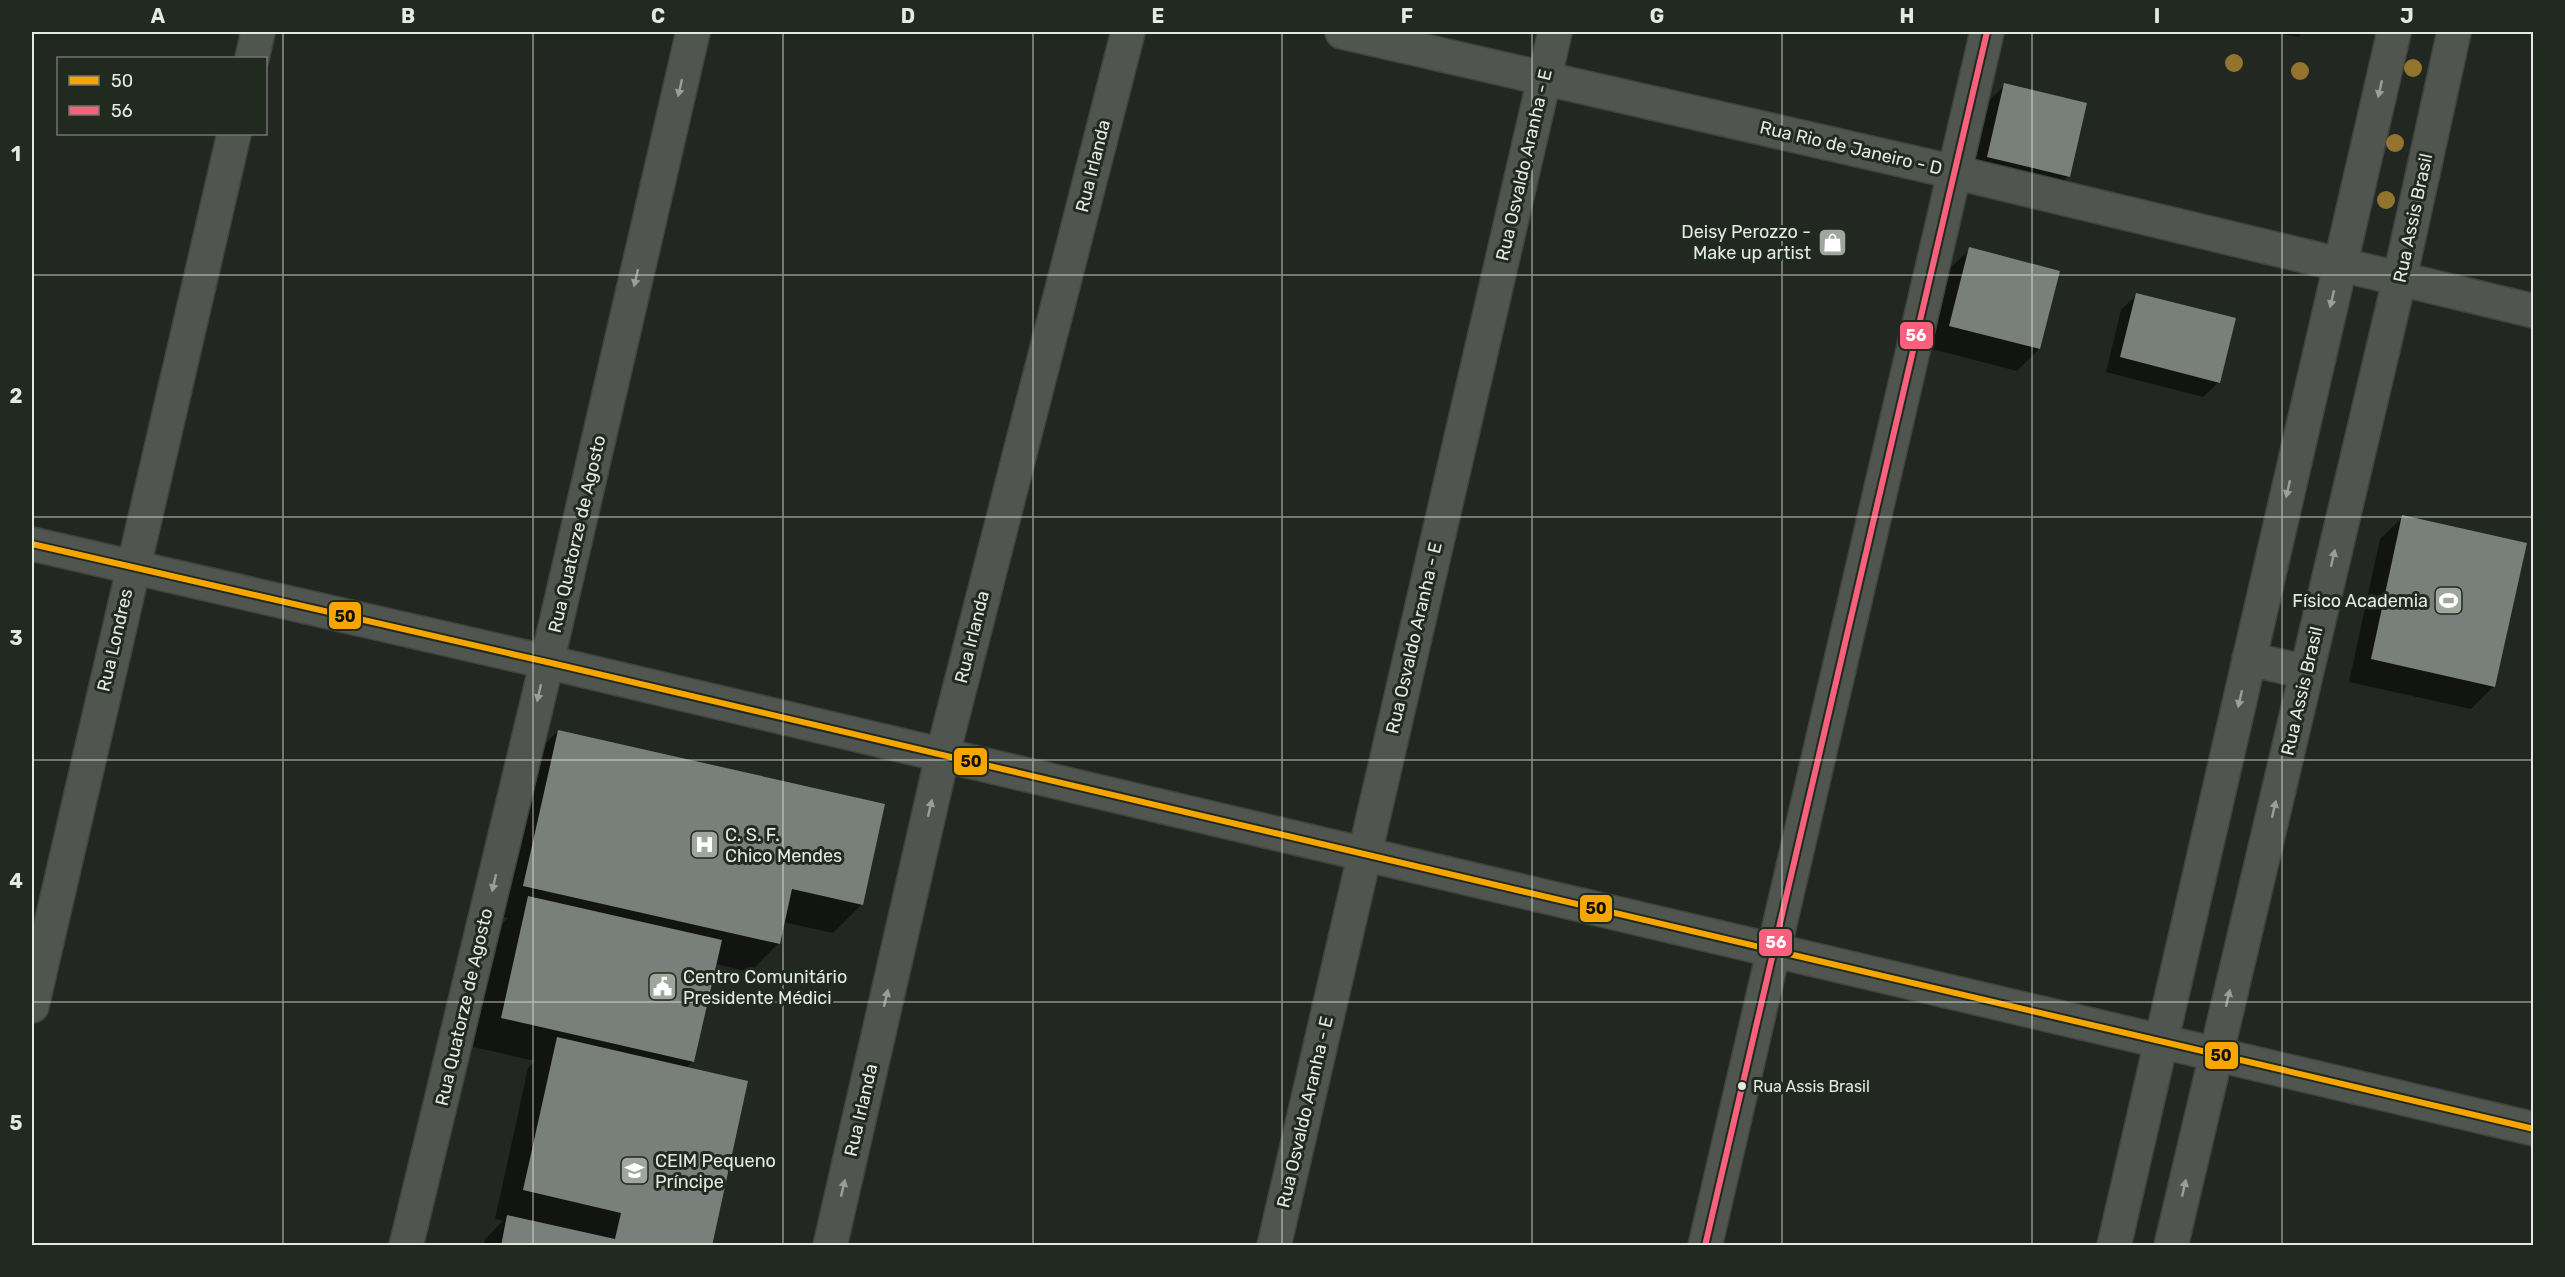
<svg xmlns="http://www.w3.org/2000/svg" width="2565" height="1277" font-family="Rubik,sans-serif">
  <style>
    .shadow { fill: #0007 }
    .building { fill: #79807b }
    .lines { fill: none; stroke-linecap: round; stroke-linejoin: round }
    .minor-casing { stroke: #3f443e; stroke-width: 36 }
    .tertiary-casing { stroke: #3f443e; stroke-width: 36 }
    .minor { stroke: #515550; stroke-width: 33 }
    .tertiary { stroke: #515550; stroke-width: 33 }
    .bus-1-casing { stroke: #202a1e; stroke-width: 10 }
    .bus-2-casing { stroke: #202a1e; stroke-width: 10 }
    .bus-1 { stroke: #f7a600; stroke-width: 6 }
    .bus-2 { stroke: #f8607d; stroke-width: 6 }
    .tree { fill: #93742e }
    .oneway { fill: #9aa099 }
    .grid { fill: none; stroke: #e3eae2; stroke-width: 1.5; stroke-opacity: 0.55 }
    .bus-dot { fill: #e3eae2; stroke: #202a1e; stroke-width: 2 }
    .labels { text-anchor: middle; stroke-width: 6; stroke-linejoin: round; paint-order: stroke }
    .bus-label { font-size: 16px; fill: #e3eae2; stroke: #202a1e; text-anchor: start }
    .street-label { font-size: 18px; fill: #e3eae2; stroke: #202a1e }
    .poi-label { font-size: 18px; fill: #e3eae2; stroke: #202a1e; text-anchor: start }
    .line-badge { stroke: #202a1e; stroke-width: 2 }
    .badge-label { font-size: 16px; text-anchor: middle; font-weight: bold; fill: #fff }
    .pale-badge-label { font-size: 16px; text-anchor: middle; font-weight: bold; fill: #111 }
    .neatline { fill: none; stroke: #e3eae2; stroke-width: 2 }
    .grid-label { font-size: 20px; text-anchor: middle; font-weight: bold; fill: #e3eae2 }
  </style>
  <rect width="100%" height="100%" fill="#222721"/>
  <!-- shadow -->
  <path class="shadow" d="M2273 32H2304L2298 37Z
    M2005 85 2068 176 2053 191 1972 172 1990 100Z
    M1970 249 2039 349 2017 371 1928 348 1947 271Z
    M2136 295 2219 382 2203 397 2106 372 2121 310Z
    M2403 517 2494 686 2471 709 2349 682 2380 539Z
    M558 731 862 904 833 933 783 922 779 943 750 972 715 964 693 1061 686 1068 710 1246H484L485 1239 503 1221 495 1219 528 1068 535 1061 473 1047 499 927 508 918 495 915 529 760Z"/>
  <!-- building -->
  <path class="building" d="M2004 83 2087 103 2070 177 1987 157Z
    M1969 247 2060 271 2040 349 1949 326Z
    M2136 293 2236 318 2220 383 2120 357Z
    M2402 515 2527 543 2495 687 2371 659Z
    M558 730 885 804 863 905 792 889 780 944 523 886Z
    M528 896 722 940 694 1062 501 1018Z
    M557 1037 748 1081 712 1246H501L507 1215 615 1239 621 1213 523 1190Z"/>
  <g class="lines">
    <defs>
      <path id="minor" d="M1342 32 1954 172 2534 311
        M252 58 258 32
        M32 544 547 662 2534 1129
        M32 1006 234 134
        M830 1246 942 757 1128 32
        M1274 1246 1555 32
        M1705 1246 1987 32"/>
      <path id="tertiary" d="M2249 659 2306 672
        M406 1246 547 662 693 32
        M2114 1246 2394 32
        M2171 1246 2400 277 2454 32"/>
    </defs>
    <!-- minor casing -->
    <use href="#minor" class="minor-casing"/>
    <!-- tertiary casing -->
    <use href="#tertiary" class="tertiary-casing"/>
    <!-- minor -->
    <use href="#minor" class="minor"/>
    <!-- tertiary -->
    <use href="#tertiary" class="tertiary"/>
    <defs>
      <path id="bus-1" d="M32 544 547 662 2534 1129"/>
      <path id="bus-2" d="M1705 1246 1987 32"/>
    </defs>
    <!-- bus-1 casing -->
    <use href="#bus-1" class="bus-1-casing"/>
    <!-- bus-2 casing -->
    <use href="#bus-2" class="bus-2-casing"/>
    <!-- bus-1 -->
    <use href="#bus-1" class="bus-1"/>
    <!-- bus-2 -->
    <use href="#bus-2" class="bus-2"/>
  </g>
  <!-- trees -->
  <g class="tree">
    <circle cx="2234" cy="63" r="9"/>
    <circle cx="2413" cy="68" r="9"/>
    <circle cx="2300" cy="71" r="9"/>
    <circle cx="2395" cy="143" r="9"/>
    <circle cx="2386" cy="200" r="9"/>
  </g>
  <!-- one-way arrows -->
  <defs><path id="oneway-solid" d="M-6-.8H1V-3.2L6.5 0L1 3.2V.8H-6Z" transform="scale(1.5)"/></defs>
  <g class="oneway">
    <use href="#oneway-solid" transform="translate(680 88) rotate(103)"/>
    <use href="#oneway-solid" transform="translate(2380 89) rotate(103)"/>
    <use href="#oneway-solid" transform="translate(636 278) rotate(103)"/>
    <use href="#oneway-solid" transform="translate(2332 299) rotate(103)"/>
    <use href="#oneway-solid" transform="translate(2288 489) rotate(103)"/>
    <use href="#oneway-solid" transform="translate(2333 558) rotate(-77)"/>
    <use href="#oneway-solid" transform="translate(539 693) rotate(103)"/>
    <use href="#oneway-solid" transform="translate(2240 699) rotate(103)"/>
    <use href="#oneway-solid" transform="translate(930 808) rotate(-77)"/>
    <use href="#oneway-solid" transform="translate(2274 809) rotate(-77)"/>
    <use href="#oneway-solid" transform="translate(494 883) rotate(103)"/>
    <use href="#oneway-solid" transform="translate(886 998) rotate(-77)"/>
    <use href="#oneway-solid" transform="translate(2228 998) rotate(-77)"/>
    <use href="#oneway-solid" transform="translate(843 1188) rotate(-77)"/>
    <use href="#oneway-solid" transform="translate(2184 1188) rotate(-77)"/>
  </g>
  <!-- grid -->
  <path class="grid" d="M283 32V1246M533 32V1246M783 32V1246M1033 32V1246M1282 32V1246M1532 32V1246M1782 32V1246M2032 32V1246M2282 32V1246M32 275H2534M32 517H2534M32 760H2534M32 1002H2534"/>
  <!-- icons -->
  <defs>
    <symbol id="shop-square" viewBox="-11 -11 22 22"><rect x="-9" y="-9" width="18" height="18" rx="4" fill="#9fa69e" stroke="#202a1e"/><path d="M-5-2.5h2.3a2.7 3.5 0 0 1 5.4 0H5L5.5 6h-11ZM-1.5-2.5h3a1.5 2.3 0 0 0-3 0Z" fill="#fff"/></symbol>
    <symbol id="stadium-square" viewBox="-11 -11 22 22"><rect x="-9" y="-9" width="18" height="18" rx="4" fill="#9fa69e" stroke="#202a1e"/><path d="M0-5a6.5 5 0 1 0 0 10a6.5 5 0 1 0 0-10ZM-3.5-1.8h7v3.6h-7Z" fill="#fff"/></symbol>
    <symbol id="hospital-square" viewBox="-11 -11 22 22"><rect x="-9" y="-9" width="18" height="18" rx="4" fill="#9fa69e" stroke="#202a1e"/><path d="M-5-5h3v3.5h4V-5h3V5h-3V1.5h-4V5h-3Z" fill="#fff"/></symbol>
    <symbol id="civic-square" viewBox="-11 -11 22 22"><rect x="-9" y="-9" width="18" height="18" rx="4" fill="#9fa69e" stroke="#202a1e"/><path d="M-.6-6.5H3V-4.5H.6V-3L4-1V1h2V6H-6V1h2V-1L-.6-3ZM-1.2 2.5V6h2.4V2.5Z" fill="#fff"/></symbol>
    <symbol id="school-square" viewBox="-11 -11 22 22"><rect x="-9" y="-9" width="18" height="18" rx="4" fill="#9fa69e" stroke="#202a1e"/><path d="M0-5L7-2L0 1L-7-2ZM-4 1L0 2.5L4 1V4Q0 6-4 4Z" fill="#fff"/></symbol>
  </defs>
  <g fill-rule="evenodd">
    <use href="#shop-square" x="1816" y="226" width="33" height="33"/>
    <use href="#stadium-square" x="2432" y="584" width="33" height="33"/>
    <use href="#hospital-square" x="688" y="828" width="33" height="33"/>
    <use href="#civic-square" x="646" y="970" width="33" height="33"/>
    <use href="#school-square" x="618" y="1154" width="33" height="33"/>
  </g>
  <!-- markers -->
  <circle class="bus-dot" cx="1742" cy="1086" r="5"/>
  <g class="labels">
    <!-- bus labels -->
    <g class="bus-label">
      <text x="1753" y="1092">Rua Assis Brasil</text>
    </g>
    <!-- street labels -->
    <g class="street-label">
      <text transform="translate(1851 148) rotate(13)" y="6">Rua Rio de Janeiro - D</text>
      <text transform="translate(1524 165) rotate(-77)" y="6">Rua Osvaldo Aranha - E</text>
      <text transform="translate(1093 166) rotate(-76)" y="6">Rua Irlanda</text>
      <text transform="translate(2413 218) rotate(-78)" y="6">Rua Assis Brasil</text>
      <text transform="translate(577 534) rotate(-77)" y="6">Rua Quatorze de Agosto</text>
      <text transform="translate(972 637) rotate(-76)" y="6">Rua Irlanda</text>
      <text transform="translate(1414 638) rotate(-77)" y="6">Rua Osvaldo Aranha - E</text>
      <text transform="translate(115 640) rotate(-77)" y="6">Rua Londres</text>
      <text transform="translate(2302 691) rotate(-77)" y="6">Rua Assis Brasil</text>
      <text transform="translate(464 1007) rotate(-77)" y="6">Rua Quatorze de Agosto</text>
      <text transform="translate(861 1110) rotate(-77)" y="6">Rua Irlanda</text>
      <text transform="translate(1305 1112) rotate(-77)" y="6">Rua Osvaldo Aranha - E</text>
    </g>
    <!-- poi labels -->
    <g class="poi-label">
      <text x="1811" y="238" text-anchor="end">Deisy Perozzo -<tspan x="1811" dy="21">Make up artist</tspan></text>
      <text x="2428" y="607" text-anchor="end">Físico Academia</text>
      <text x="725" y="841">C. S. F.<tspan x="725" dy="21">Chico Mendes</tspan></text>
      <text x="683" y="983">Centro Comunitário<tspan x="683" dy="21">Presidente Médici</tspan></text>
      <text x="655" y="1167">CEIM Pequeno<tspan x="655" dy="21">Príncipe</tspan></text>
    </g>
  </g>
  <g class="line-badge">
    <rect x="1899" y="321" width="35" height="29" rx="6" fill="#f8607d"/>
    <rect x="328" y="601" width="34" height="29" rx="6" fill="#f7a600"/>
    <rect x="953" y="747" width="35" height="29" rx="6" fill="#f7a600"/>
    <rect x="1579" y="894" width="34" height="29" rx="6" fill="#f7a600"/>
    <rect x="1758" y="928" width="35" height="29" rx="6" fill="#f8607d"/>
    <rect x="2204" y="1041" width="35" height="29" rx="6" fill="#f7a600"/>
  </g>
  <g class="badge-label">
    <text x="1916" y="341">56</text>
    <text x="1776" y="948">56</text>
  </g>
  <g class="pale-badge-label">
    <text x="345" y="622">50</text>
    <text x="971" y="767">50</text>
    <text x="1596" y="914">50</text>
    <text x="2221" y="1061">50</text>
  </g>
  <!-- border -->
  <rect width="2565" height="1277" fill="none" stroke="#202a1e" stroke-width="66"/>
  <!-- legend -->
  <rect x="57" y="57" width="210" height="78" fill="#202a1e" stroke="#6e776c" stroke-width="1.5"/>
  <rect x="69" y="76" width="30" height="9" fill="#f7a600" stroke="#6e776c" stroke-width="1.5"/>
  <text x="111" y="87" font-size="18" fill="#e3eae2">50</text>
  <rect x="69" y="106" width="30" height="9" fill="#f8607d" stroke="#6e776c" stroke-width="1.5"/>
  <text x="111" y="117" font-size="18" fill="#e3eae2">56</text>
  <rect x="33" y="33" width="2499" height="1211" class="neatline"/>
  <g class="grid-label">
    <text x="158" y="23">A</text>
    <text x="408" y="23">B</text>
    <text x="658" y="23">C</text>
    <text x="908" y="23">D</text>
    <text x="1158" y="23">E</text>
    <text x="1407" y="23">F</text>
    <text x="1657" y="23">G</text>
    <text x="1907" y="23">H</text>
    <text x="2157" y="23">I</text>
    <text x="2407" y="23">J</text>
    <text x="16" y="161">1</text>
    <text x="16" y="403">2</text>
    <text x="16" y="645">3</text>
    <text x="16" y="888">4</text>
    <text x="16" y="1130">5</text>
  </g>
</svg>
